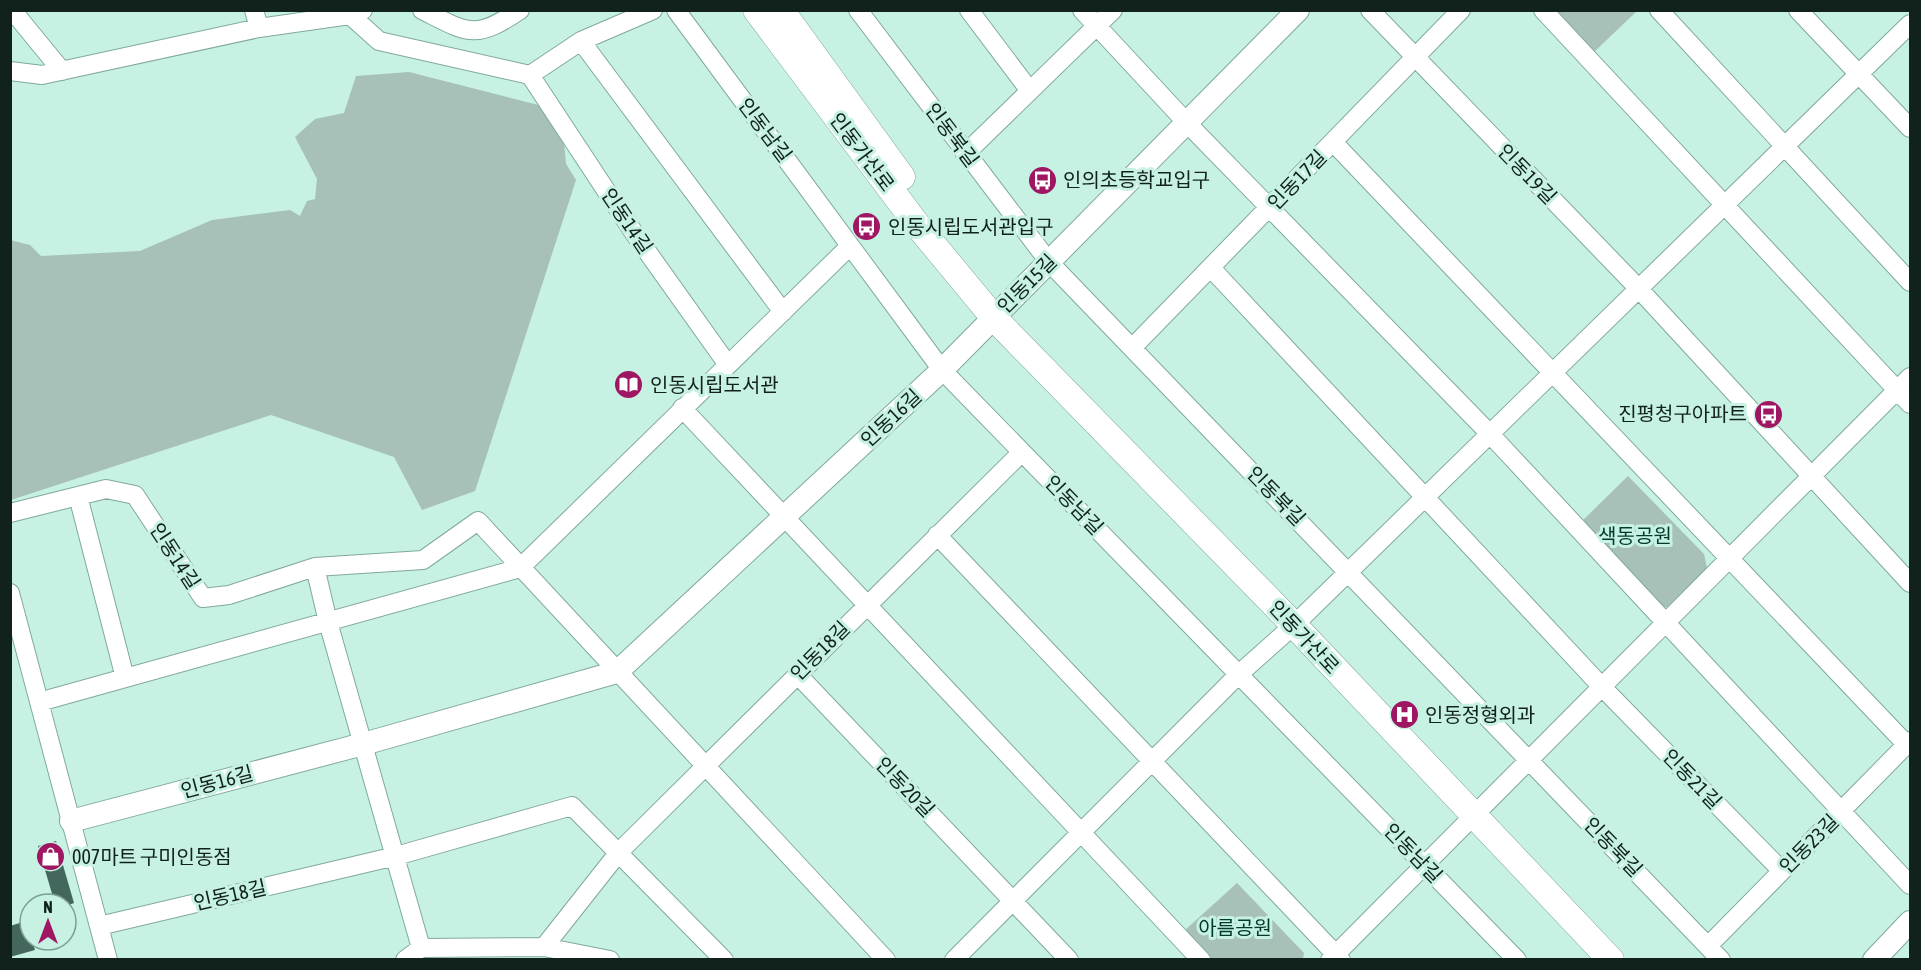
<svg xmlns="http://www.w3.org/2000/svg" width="1921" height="970" font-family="'Asap Condensed','Noto Sans KR',sans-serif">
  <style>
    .green { fill: #a7c0b8 }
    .building { fill: #43675c }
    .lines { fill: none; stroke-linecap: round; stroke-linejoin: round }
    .minor-casing { stroke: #80a99c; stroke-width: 20 }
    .tertiary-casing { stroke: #80a99c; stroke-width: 24 }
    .secondary-casing { stroke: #80a99c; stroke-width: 27 }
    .minor { stroke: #fff; stroke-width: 18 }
    .tertiary { stroke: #fff; stroke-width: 22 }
    .secondary { stroke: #fff; stroke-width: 26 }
    .labels { text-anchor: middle; stroke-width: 6; stroke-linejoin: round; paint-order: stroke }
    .street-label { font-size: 20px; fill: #11211c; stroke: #c6f1e3 }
    .poi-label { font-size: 20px; fill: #11211c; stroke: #c6f1e3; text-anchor: start }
    .park-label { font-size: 20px; fill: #003a2e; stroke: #c6f1e3 }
  </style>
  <rect width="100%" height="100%" fill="#c6f1e3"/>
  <!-- green -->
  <path class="green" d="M1551 11H1637L1593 53Z
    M409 72 546 107 564 142 566 164 576 180 475 491 422 510 394 457 271 415 11 500 10 240 30 245 41 256 140 251 212 220 290 210 300 216 307 201 315 199 317 179 295 137 315 119 344 113 356 76Z
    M1628 476 1704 554 1707 568 1667 607H1654L1576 527Z
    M1237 883 1304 953 1303 959H1206L1183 932Z"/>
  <!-- building -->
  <path class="building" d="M56 841 74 903 66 906 55 904 38 846Z
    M26 921 35 950 10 957V926Z"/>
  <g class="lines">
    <defs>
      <path id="minor" d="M12 10 62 71
        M254 10 259 28
        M422 10C468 33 474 41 520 10
        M676 10 942 370 1517 960
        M858 10 1049 262 1721 960
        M969 10 1030 91
        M1082 10 1187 123 1490 434 1910 885
        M1370 10 1639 289 1910 583
        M1543 10 1910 404
        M1659 10 1910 282
        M1798 10 1910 128
        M350 15 379 41 530 75 581 41 653 10
        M581 41 783 312
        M10 71 42 75 259 28 350 15 363 10
        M530 75 634 233 728 365
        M1333 142 1907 745
        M965 154 1113 10
        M1211 268 1602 687 1782 871
        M1132 348 1461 10
        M682 408 1201 960
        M78 496 125 678
        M10 513 106 489 135 495 203 598 229 595 315 567 423 560 478 521 886 960
        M937 535 1341 960
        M315 567 328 622 421 948
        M10 593 108 960
        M797 674 1069 960
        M39 702 520 568 850 246
        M99 926 396 856 572 806 724 960
        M1708 946 1910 741
        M544 947 610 960
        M405 960 421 948 544 947 619 852 1022 452
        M954 960 1239 674 1294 625 1910 24
        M1330 960 1910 377"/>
      <path id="tertiary" d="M71 821 367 743 617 672 942 370 1298 10
        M1874 960 1910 922"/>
      <path id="secondary" d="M756 10 922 231 994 318 1294 625 1611 960
        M781 10 902 177"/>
    </defs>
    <!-- minor casing -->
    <use href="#minor" class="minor-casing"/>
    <!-- tertiary casing -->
    <use href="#tertiary" class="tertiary-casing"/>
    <!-- secondary casing -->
    <use href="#secondary" class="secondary-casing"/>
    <!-- minor -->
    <use href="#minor" class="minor"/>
    <!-- tertiary -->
    <use href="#tertiary" class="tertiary"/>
    <!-- secondary -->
    <use href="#secondary" class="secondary"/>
  </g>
  <!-- icons -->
  <defs>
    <symbol id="bus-disc" viewBox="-11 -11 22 22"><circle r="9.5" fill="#9f1663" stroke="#c6f1e3"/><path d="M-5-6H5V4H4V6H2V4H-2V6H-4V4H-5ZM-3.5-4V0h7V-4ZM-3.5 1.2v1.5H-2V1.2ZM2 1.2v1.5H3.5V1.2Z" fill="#fff"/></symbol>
    <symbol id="library-disc" viewBox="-11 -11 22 22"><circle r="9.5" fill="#9f1663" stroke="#c6f1e3"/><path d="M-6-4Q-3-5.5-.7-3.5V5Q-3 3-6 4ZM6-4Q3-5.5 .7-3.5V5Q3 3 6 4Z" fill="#fff"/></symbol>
    <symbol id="hospital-disc" viewBox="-11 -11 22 22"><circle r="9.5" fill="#9f1663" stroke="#c6f1e3"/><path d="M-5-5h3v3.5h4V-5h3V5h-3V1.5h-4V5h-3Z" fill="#fff"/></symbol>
    <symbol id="shop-disc" viewBox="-11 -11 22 22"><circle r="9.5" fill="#9f1663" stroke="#c6f1e3"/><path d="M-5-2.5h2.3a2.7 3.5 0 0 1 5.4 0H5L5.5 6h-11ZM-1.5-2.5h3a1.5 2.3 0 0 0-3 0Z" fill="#fff"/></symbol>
  </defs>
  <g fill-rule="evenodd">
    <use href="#bus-disc" x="1026" y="164" width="33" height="33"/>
    <use href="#bus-disc" x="850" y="210" width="33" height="33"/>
    <use href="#library-disc" x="612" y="368" width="33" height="33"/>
    <use href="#bus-disc" x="1752" y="398" width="33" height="33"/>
    <use href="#hospital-disc" x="1388" y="698" width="33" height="33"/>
    <use href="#shop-disc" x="34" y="840" width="33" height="33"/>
  </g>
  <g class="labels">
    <!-- street labels -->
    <g class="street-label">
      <text transform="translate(765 130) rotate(53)" y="7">인동남길</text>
      <text transform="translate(952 135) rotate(53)" y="7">인동북길</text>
      <text transform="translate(862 152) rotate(53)" y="7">인동가산로</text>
      <text transform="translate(1527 174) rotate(46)" y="7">인동19길</text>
      <text transform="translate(1297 180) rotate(-46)" y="7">인동17길</text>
      <text transform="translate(627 221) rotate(56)" y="7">인동14길</text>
      <text transform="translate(1027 284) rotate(-45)" y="7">인동15길</text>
      <text transform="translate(891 418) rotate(-43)" y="7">인동16길</text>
      <text transform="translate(1276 496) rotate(46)" y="7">인동북길</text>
      <text transform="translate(1074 505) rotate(46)" y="7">인동남길</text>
      <text transform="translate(175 556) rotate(57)" y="7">인동14길</text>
      <text transform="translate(1304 637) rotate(47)" y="7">인동가산로</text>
      <text transform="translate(820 651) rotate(-45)" y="7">인동18길</text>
      <text transform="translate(1692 779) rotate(46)" y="7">인동21길</text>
      <text transform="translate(217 782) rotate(-15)" y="7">인동16길</text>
      <text transform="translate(905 787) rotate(46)" y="7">인동20길</text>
      <text transform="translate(1809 844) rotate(-45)" y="7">인동23길</text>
      <text transform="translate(1613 847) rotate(46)" y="7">인동북길</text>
      <text transform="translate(1413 853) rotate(46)" y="7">인동남길</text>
      <text transform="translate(230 895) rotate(-13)" y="7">인동18길</text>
    </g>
    <!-- poi labels -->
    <g class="poi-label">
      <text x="1063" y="187">인의초등학교입구</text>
      <text x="888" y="234">인동시립도서관입구</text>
      <text x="650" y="392">인동시립도서관</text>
      <text x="1747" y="421" text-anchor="end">진평청구아파트</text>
      <text x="1425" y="722">인동정형외과</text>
      <text x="72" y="864">007마트 구미인동점</text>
    </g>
    <!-- park labels -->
    <g class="park-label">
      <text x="1635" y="543">색동공원</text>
      <text x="1235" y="935">아름공원</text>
    </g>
  </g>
  <!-- border -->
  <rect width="1921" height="970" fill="none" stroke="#11211c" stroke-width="24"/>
  <!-- north arrow -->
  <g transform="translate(48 922)"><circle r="28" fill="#c6f1e3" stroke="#7e9e93" stroke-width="1.5"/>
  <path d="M0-4.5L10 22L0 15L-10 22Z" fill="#9f1663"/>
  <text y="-9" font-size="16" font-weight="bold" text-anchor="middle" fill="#11211c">N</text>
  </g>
</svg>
